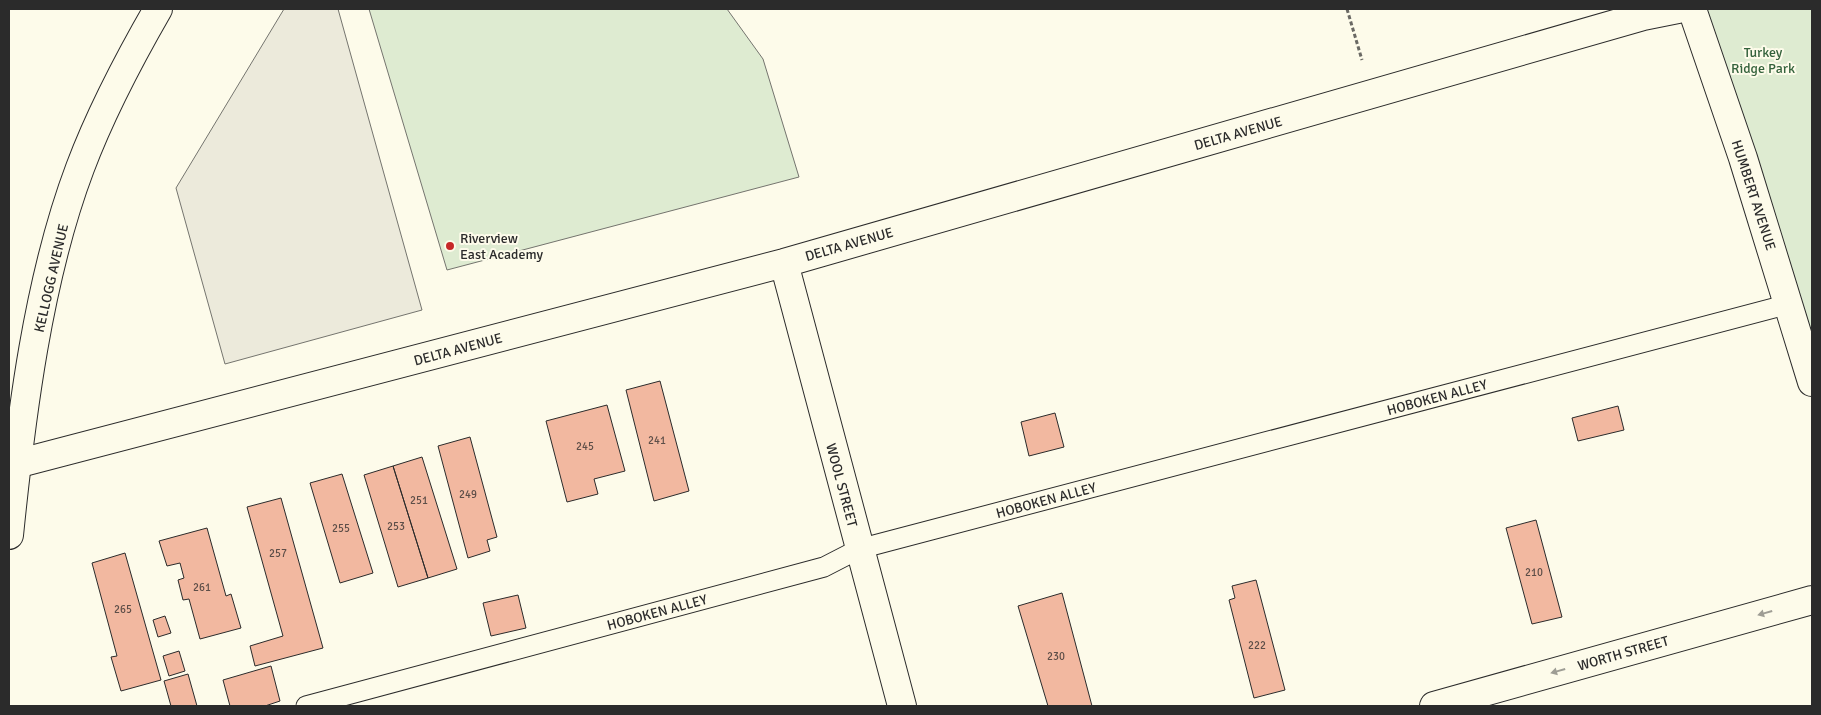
<svg xmlns="http://www.w3.org/2000/svg" width="1821" height="715" font-family="Signika,sans-serif">
  <style>
    .park { fill: #deebd1; stroke: #74746e }
    .parking { fill: #eceadb; stroke: #74746e }
    .building { fill: #f2b8a0; stroke: #2b2b2b }
    .lines { fill: none; stroke-linecap: round; stroke-linejoin: round }
    .lane-casing { stroke: #2b2b2b; stroke-width: 21 }
    .street-casing { stroke: #2b2b2b; stroke-width: 30 }
    .primary-casing { stroke: #2b2b2b; stroke-width: 30 }
    .path { stroke: #6a6964; stroke-width: 3; stroke-dasharray: 4 2.5; stroke-linecap: butt }
    .lane { stroke: #fdfbea; stroke-width: 19 }
    .street { stroke: #fdfbea; stroke-width: 28 }
    .primary { stroke: #fdfbea; stroke-width: 28 }
    .oneway { fill: #9e9d94 }
    .poi-dot { fill: #c62828; stroke: #fdfbea; stroke-width: 2 }
    .labels { text-anchor: middle; stroke-width: 4; stroke-linejoin: round; paint-order: stroke }
    .number-label { font-size: 11px; fill: #5d4e48 }
    .park-label { font-size: 14px; fill: #34623c; stroke: #fdfbea }
    .street-label { font-size: 14px; fill: #2b2b2b; stroke: #fdfbea }
    .poi-label { font-size: 14px; fill: #2b2b2b; stroke: #fdfbea; text-anchor: start }
  </style>
  <rect width="100%" height="100%" fill="#fdfbea"/>
  <!-- park -->
  <path class="park" d="M369 9H727L763 59 799 177 447 270Z
    M1692 9H1812V382Z"/>
  <!-- parking -->
  <path class="parking" d="M284 9H338L422 310 225 364 176 188Z"/>
  <!-- building -->
  <path class="building" d="M660 381 689 491 654 501 626 390Z
    M607 405 625 471 594 479 598 494 567 502 546 421Z
    M1618 406 1624 430 1578 441 1572 418Z
    M1055 413 1064 447 1029 456 1021 422Z
    M470 437 497 537 487 540 490 551 468 558 438 446Z
    M422 457 457 569 428 578 393 466Z
    M393 466 428 578 398 587 364 475Z
    M342 474 373 573 340 583 310 483Z
    M281 498 323 648 255 666 250 646 283 636 247 507Z
    M1536 520 1562 617 1532 624 1506 528Z
    M207 528 226 596 231 594 241 628 200 639 189 599 183 600 178 580 184 578 180 563 167 566 159 541Z
    M125 553 161 680 121 691 111 657 117 656 92 563Z
    M1256 580 1285 690 1254 698 1229 600 1235 598 1232 586Z
    M1062 593 1092 706H1048L1018 606Z
    M518 595 526 628 491 636 483 603Z
    M165 616 171 633 158 637 153 620Z
    M179 651 185 671 169 676 163 656Z
    M271 666 280 701 265 706H230L223 680Z
    M188 674 197 706H171L164 681Z"/>
  <g class="lines">
    <defs>
      <path id="lane" d="M306 706 824 567 859 549 1789 304"/>
      <path id="street" d="M1692 9 1743 158 1812 382
        M784 263 902 706
        M16 464 784 263 1643 16 1678 9
        M1434 706 1812 600"/>
      <path id="primary" d="M9 535C21 417 38 279 80 168 101 112 128 61 158 9"/>
    </defs>
    <!-- lane casing -->
    <use href="#lane" class="lane-casing"/>
    <!-- street casing -->
    <use href="#street" class="street-casing"/>
    <!-- primary casing -->
    <use href="#primary" class="primary-casing"/>
    <!-- path -->
    <path class="path" d="M1347 9 1362 60"/>
    <!-- lane -->
    <use href="#lane" class="lane"/>
    <!-- street -->
    <use href="#street" class="street"/>
    <!-- primary -->
    <use href="#primary" class="primary"/>
  </g>
  <!-- one-way arrows -->
  <defs><path id="oneway-solid" d="M-6-.8H1V-3.2L6.5 0L1 3.2V.8H-6Z" transform="scale(1.25)"/></defs>
  <g class="oneway">
    <use href="#oneway-solid" transform="translate(1765 613) rotate(164)"/>
    <use href="#oneway-solid" transform="translate(1558 671) rotate(164)"/>
  </g>
  <!-- markers -->
  <circle class="poi-dot" cx="450" cy="246" r="5"/>
  <g class="labels">
    <!-- number labels -->
    <g class="number-label">
      <text x="657" y="444">241</text>
      <text x="585" y="450">245</text>
      <text x="468" y="498">249</text>
      <text x="419" y="504">251</text>
      <text x="396" y="530">253</text>
      <text x="341" y="532">255</text>
      <text x="278" y="557">257</text>
      <text x="1534" y="576">210</text>
      <text x="202" y="591">261</text>
      <text x="123" y="613">265</text>
      <text x="1257" y="649">222</text>
      <text x="1056" y="660">230</text>
    </g>
    <!-- park labels -->
    <g class="park-label">
      <text x="1763" y="57">Turkey<tspan x="1763" dy="16">Ridge Park</tspan></text>
    </g>
    <!-- street labels -->
    <g class="street-label">
      <text transform="translate(1238 133) rotate(-16)" y="5">DELTA AVENUE</text>
      <text transform="translate(1754 195) rotate(72)" y="5">HUMBERT AVENUE</text>
      <text transform="translate(849 244) rotate(-16)" y="5">DELTA AVENUE</text>
      <text transform="translate(51 278) rotate(-77)" y="5">KELLOGG AVENUE</text>
      <text transform="translate(458 349) rotate(-15)" y="5">DELTA AVENUE</text>
      <text transform="translate(1437 397) rotate(-15)" y="5">HOBOKEN ALLEY</text>
      <text transform="translate(842 485) rotate(75)" y="5">WOOL STREET</text>
      <text transform="translate(1046 500) rotate(-15)" y="5">HOBOKEN ALLEY</text>
      <text transform="translate(657 612) rotate(-15)" y="5">HOBOKEN ALLEY</text>
      <text transform="translate(1623 653) rotate(-16)" y="5">WORTH STREET</text>
    </g>
    <!-- poi labels -->
    <g class="poi-label">
      <text x="460" y="243">Riverview<tspan x="460" dy="16">East Academy</tspan></text>
    </g>
  </g>
  <!-- border -->
  <rect width="1821" height="715" fill="none" stroke="#2b2b2b" stroke-width="20"/>
</svg>
